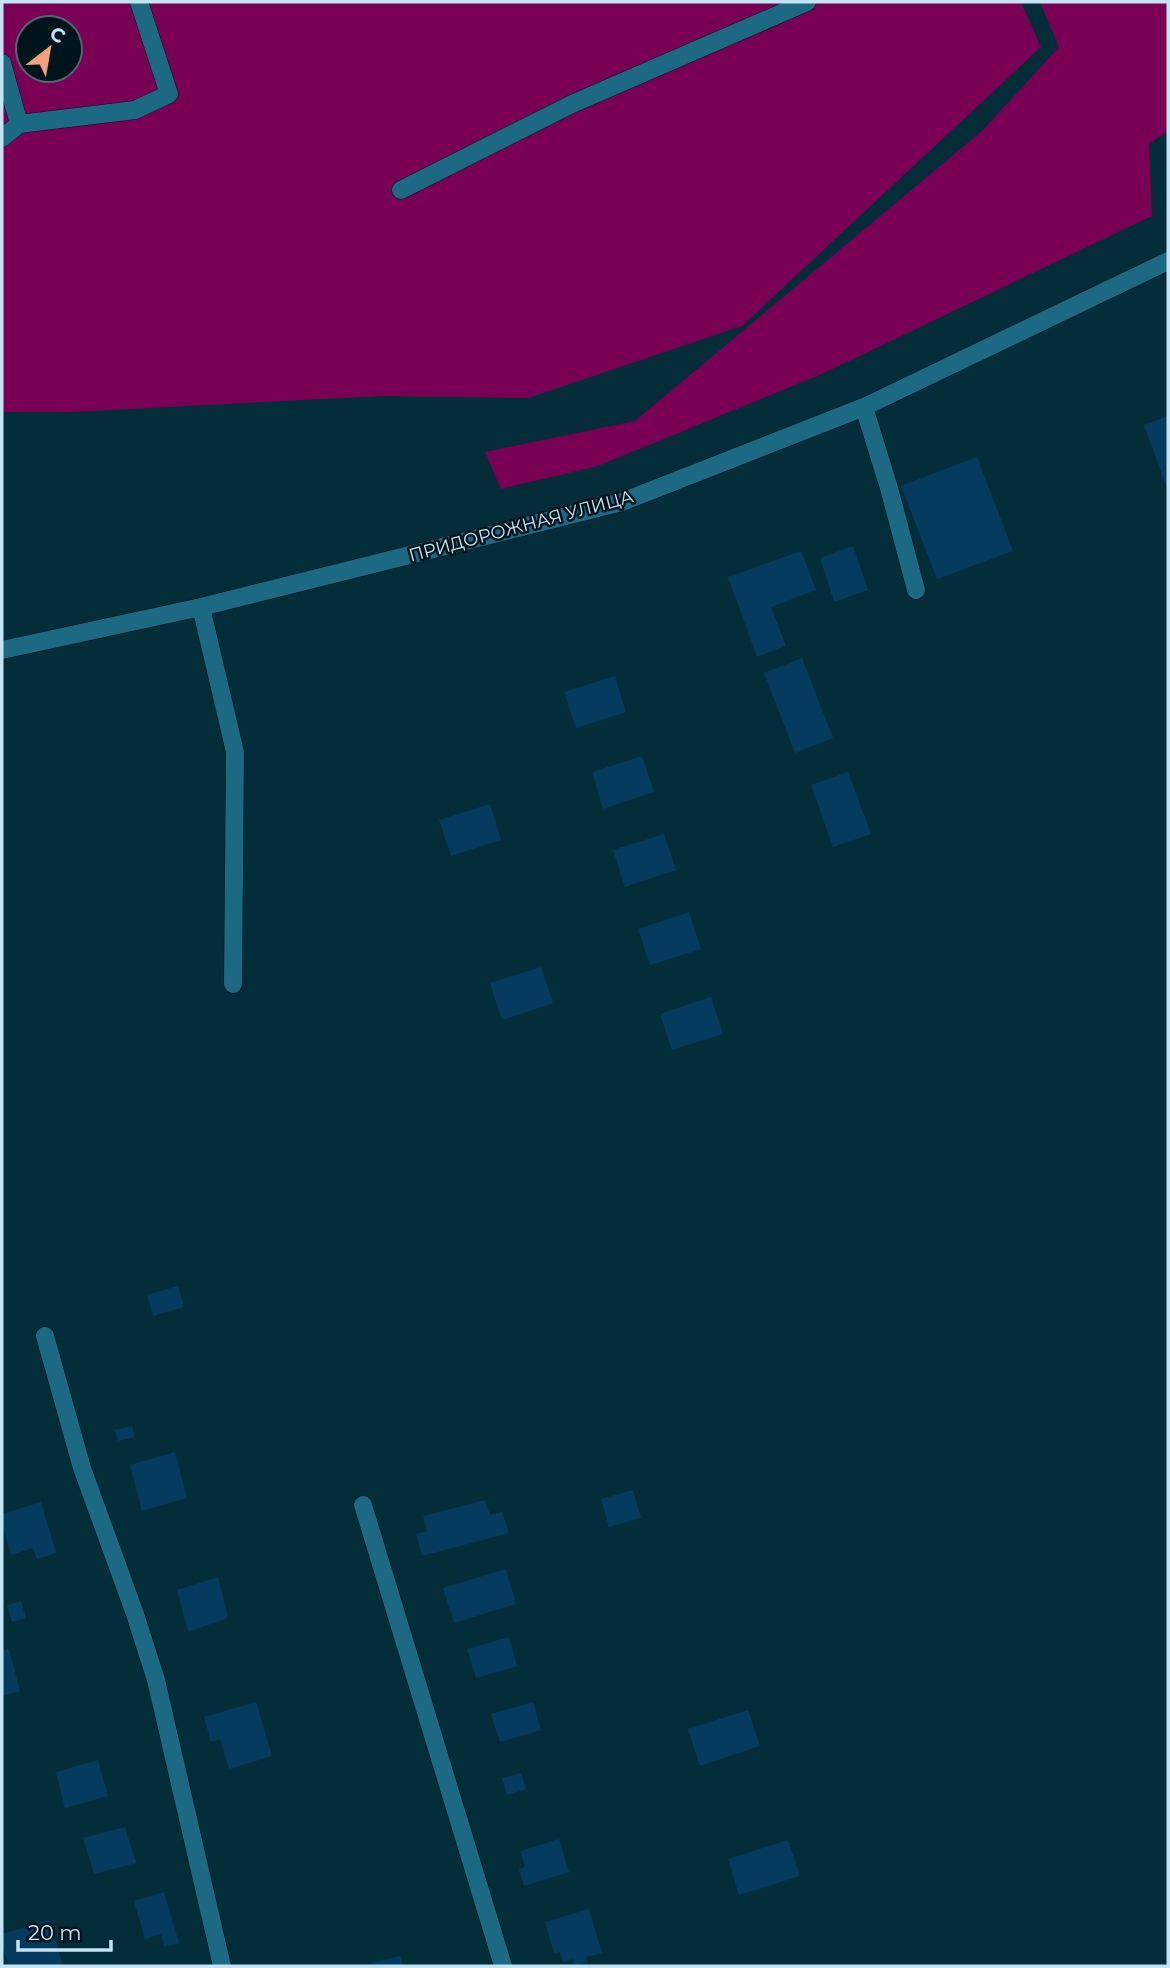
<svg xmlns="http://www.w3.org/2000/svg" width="1170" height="1968" font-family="Montserrat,sans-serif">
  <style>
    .green { fill: #7a0056; fill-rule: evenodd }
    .building { fill: #063b60 }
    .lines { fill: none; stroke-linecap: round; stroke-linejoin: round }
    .minor-casing { stroke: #00141c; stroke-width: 19 }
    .minor { stroke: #1c6983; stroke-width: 18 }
    .labels { text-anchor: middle; stroke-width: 5; stroke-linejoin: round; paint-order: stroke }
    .street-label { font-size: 18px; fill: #c2e4f3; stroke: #00141c }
  </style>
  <rect width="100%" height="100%" fill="#042d3a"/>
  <!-- green -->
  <path class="green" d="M2 2H1021L1041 47 742 326 528 398 382 396 72 412H2ZM28 28H70V70H28Z
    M1040 2H1168V131L1149 144 1152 216 824 373 598 466 501 489 485 452 635 421 983 130 1059 47Z"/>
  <!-- building -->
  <path class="building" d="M1168 416V491L1144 425Z
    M977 457 1013 551 937 579 901 486Z
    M853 546 868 590 834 602 820 558Z
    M801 551 816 590 771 607 786 646 757 657 728 577Z
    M802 658 833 738 795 753 764 673Z
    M615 676 626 712 576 728 564 692Z
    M642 756 654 792 603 809 592 772Z
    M848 772 871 834 833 847 811 785Z
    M490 804 501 840 451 856 439 820Z
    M664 834 676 870 625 887 613 850Z
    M689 912 701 949 650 965 638 929Z
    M541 967 553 1003 502 1020 490 983Z
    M711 997 723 1034 672 1050 660 1014Z
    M178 1286 184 1307 153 1316 147 1295Z
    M132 1426 135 1437 118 1441 115 1430Z
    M175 1452 187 1498 142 1511 130 1465Z
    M633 1490 641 1518 609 1527 601 1499Z
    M485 1500 490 1515 502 1512 509 1533 422 1556 416 1534 427 1531 423 1516Z
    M41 1502 56 1553 37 1559 33 1548 11 1555 2 1523V1514Z
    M506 1569 516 1604 454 1623 443 1588Z
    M218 1577 228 1618 188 1632 177 1590Z
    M21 1601 26 1618 12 1622 7 1605Z
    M509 1637 517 1666 476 1678 467 1649Z
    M9 1649 20 1691 2 1696V1651Z
    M256 1702 272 1756 229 1769 220 1739 211 1742 204 1717Z
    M533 1702 541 1730 500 1742 491 1714Z
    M748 1710 760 1746 700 1766 688 1729Z
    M98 1760 108 1796 65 1808 56 1772Z
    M521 1773 526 1789 507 1795 502 1778Z
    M125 1827 136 1863 94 1874 83 1838Z
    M559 1839 569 1872 524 1886 519 1869 525 1867 520 1851Z
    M788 1840 800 1876 739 1895 728 1859Z
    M164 1892 179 1943 164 1947 161 1934 145 1939 134 1901Z
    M589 1909 602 1953 587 1957 588 1962 574 1966 573 1959 563 1962 560 1952 554 1953 545 1922Z
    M49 1920 63 1966H9L2 1945V1934Z
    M400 1956 403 1966H372L371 1963Z"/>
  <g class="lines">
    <defs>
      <path id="minor" d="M2 63 19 124 135 110 169 94 139 2
        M2 138 19 124
        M401 190 572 104 807 2
        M864 407 889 488 916 590
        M201 607 235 752 233 984
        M2 650 201 607 622 502 864 407 1168 261
        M45 1336 82 1468 135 1614 156 1680 222 1966
        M363 1505 503 1966"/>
    </defs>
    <!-- minor casing -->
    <use href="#minor" class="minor-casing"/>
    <!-- minor -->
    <use href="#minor" class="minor"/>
  </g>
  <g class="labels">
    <!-- street labels -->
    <g class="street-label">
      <text transform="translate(521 526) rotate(-15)" y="6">ПРИДОРОЖНАЯ УЛИЦА</text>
    </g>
  </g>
  <!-- border -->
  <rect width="1170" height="1968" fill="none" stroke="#c2e4f3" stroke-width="7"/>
  <!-- north arrow -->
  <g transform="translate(49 49) rotate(31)"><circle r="33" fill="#00141c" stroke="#4e6772" stroke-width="2"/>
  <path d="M0-5L12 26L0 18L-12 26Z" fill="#f1a17c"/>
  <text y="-10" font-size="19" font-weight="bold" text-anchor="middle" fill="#c2e4f3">С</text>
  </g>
  <!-- scale -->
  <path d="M18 1940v10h93v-10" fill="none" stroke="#c2e4f3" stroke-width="3.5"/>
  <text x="28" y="1940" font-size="21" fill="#c2e4f3" stroke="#00141c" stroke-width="5" paint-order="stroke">20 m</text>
</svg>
